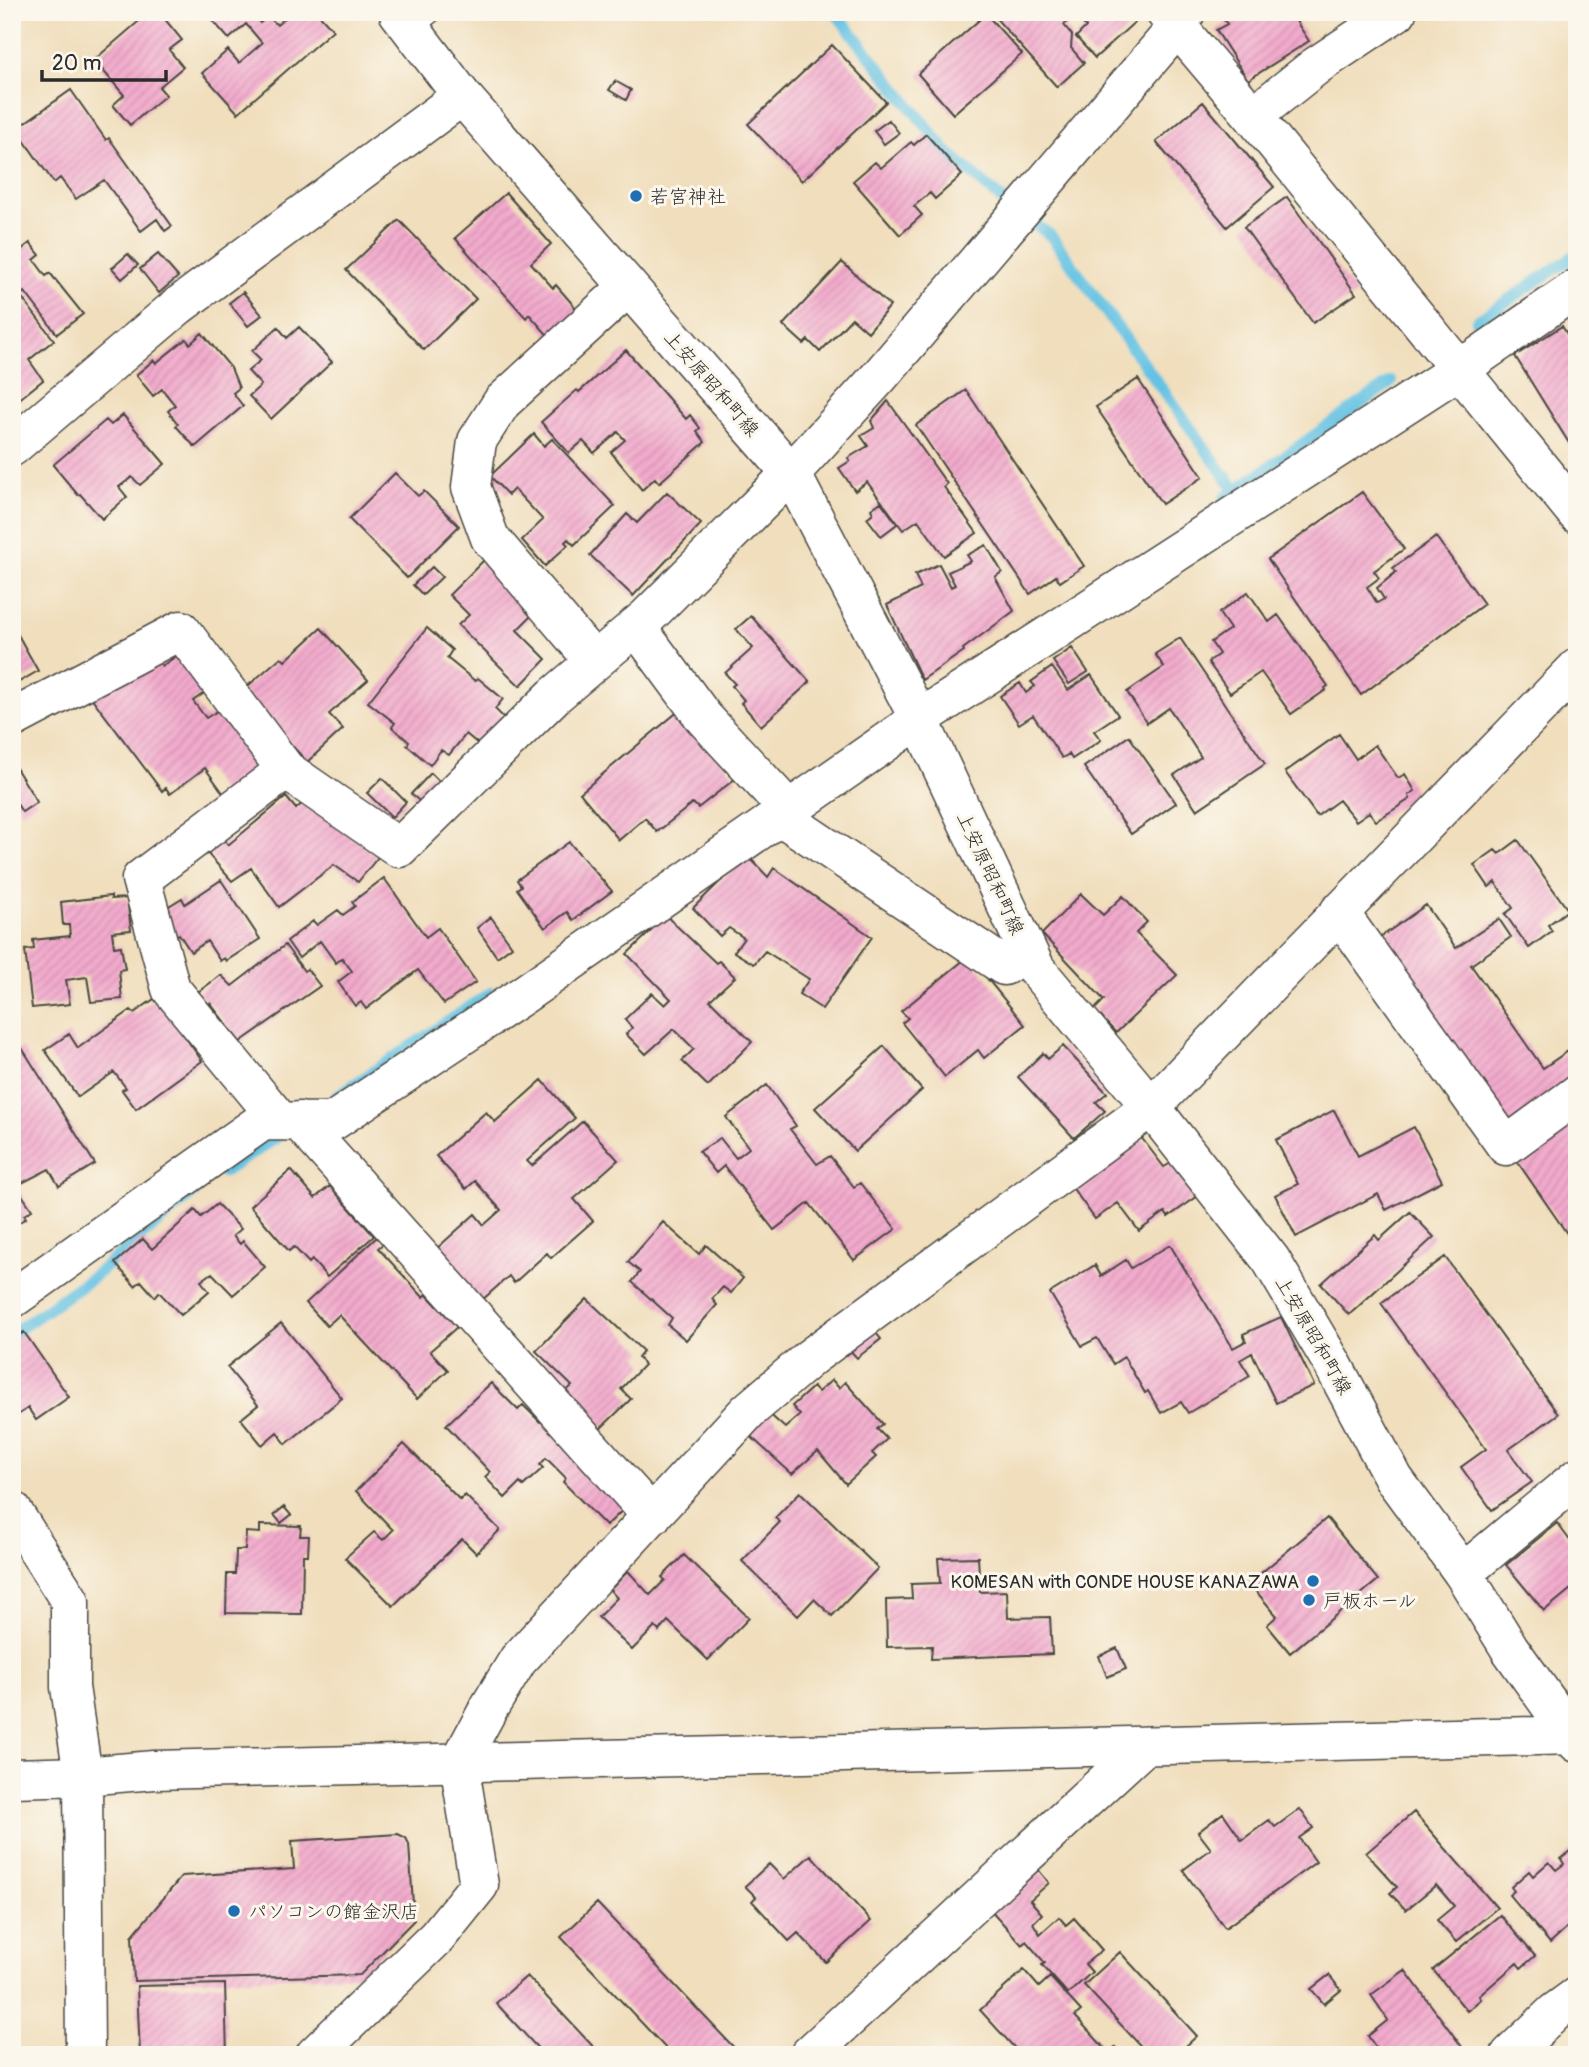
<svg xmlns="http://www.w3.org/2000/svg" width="1589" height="2067" font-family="Pangolin,'Klee One',sans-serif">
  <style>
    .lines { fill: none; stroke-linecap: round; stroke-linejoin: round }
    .stream { stroke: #65c2e3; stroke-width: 12 }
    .building { fill: url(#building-hatch) }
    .lane-casing { stroke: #494641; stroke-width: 22 }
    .street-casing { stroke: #494641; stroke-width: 41 }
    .secondary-casing { stroke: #494641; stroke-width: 41 }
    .lane { stroke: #fff; stroke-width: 19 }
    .street { stroke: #fff; stroke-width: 38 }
    .secondary { stroke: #fff; stroke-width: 38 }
    .poi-dot { fill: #1f6fb2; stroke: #fbf7ec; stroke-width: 2.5 }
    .labels { text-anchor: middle; stroke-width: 6; stroke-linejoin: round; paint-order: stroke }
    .poi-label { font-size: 19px; fill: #2b2b2b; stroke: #fbf7ec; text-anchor: start }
    .street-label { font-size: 19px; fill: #2b2b2b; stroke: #fbf7ec }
  </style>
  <defs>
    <pattern id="building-hatch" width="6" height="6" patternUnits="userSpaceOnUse" patternTransform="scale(1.75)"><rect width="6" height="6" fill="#f2aacc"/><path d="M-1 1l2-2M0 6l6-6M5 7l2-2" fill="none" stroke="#d092af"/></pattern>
  </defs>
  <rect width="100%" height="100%" fill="#fbf7ec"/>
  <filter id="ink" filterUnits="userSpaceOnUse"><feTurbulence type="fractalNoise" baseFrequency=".0143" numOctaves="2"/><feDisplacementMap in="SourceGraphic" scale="14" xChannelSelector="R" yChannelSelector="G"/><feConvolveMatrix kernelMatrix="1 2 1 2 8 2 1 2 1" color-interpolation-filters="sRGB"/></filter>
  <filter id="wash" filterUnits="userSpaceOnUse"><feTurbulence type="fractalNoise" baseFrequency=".00686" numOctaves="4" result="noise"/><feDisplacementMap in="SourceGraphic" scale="28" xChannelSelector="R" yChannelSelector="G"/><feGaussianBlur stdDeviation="1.57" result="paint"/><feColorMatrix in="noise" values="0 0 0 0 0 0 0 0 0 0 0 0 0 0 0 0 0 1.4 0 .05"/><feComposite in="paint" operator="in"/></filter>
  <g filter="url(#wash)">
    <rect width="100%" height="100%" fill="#f0debc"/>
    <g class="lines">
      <!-- stream -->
      <path class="stream" d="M835 12 945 150 1006 203
        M1035 224 1051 236 1236 491
        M1477 321 1577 254
        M1225 498 1391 382
        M337 1096 491 993
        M223 1172 276 1138
        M12 1334 93 1277 194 1192"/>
    </g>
    <g id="blocks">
      <!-- building -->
      <path class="building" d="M159 12 182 40 169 50 183 67 159 87 166 95 130 125 113 105 124 95 94 60 146 15 150 19Z
        M205 12H260L255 17 260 23 268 16 277 25 292 12H317L333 30 238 113 202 73 228 50 239 63 262 43 246 24 229 39Z
        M997 12H1066L1063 15 1068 21 1064 25 1072 35 1071 48 1084 63 1057 87 993 15Z
        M1072 12H1132L1138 19 1095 58 1076 37 1086 27Z
        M1229 12H1290L1309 41 1248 80 1216 30 1227 24 1222 17Z
        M986 14 1022 54 953 114 918 74Z
        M832 45 886 102 802 181 748 124Z
        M615 81 631 90 626 100 609 90Z
        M71 90 106 140 109 138 172 226 165 231 157 219 141 231 104 180 76 199 60 178 54 183 16 129Z
        M1203 102 1274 187 1227 227 1156 142Z
        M889 120 899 133 884 144 874 131Z
        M926 134 962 175 935 199 930 193 914 206 922 215 900 235 853 181 875 162 881 168 911 142 914 145Z
        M506 193 551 244 531 263 553 288 556 285 581 314 552 340 529 314 526 318 455 238Z
        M1287 197 1356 294 1313 323 1244 227Z
        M399 220 476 299 424 350 346 270Z
        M30 243 40 255 34 260 46 276 50 273 83 314 57 334 25 292 20 295 54 340 29 360 43 380 12 405V257Z
        M128 254 138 265 122 279 112 268Z
        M158 254 178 277 159 293 140 269Z
        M842 262 890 306 868 332 852 318 820 352 808 340 804 344 783 325Z
        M243 292 262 315 248 326 229 303Z
        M1562 326 1577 350V438L1569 443 1515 356Z
        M278 327 287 338 299 327 332 362 271 419 249 396 261 385 248 371 261 360 252 351Z
        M202 333 231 368 239 388 233 393 243 406 195 447 176 426 178 424 168 411 175 405 162 389 153 396 136 375 154 360 156 363 186 339 190 344Z
        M626 350 686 419 690 415 700 428 697 431 705 442 659 483 655 478 642 490 611 452 625 440 618 432 594 453 583 441 569 453 541 422 577 390 579 392Z
        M1138 379 1203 477 1162 504 1096 407Z
        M966 390 1084 566 1060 582 1056 576 1030 594 916 425Z
        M888 401 947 484 944 487 977 533 944 556 918 520 903 530 867 482 855 491 839 468 850 461 848 458 868 446 861 436 874 428 871 421Z
        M123 415 165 464 140 485 132 477 119 487 127 497 102 519 80 494 78 495 53 465 106 420 111 425Z
        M534 434 544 446 552 439 615 506 574 545 568 539 565 542 568 545 545 566 522 540 543 520 514 489 508 495 490 476Z
        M395 473 418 496 424 491 459 526 407 578 349 519Z
        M667 492 701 524 633 596 590 555 627 514 637 523Z
        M1362 492 1404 549 1374 571 1379 578 1367 587 1377 603 1384 599 1377 588 1396 572 1393 568 1436 537 1484 604 1361 695 1268 559Z
        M881 502 897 524 881 536 867 518 873 513 871 509Z
        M986 545 1002 572 995 577 1014 611 963 649 964 651 922 680 887 605 921 588 915 575 939 564 951 587 955 585 948 572 971 561 967 555Z
        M485 559 532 615 517 630 546 659 520 686 458 625 469 615 449 595Z
        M432 567 442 577 423 595 413 585Z
        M1248 592 1269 622 1278 615 1328 686 1325 688 1326 690 1291 714 1261 672 1230 693 1208 662 1219 654 1211 642 1230 629 1219 613Z
        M751 616 810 682 761 726 741 703 744 700 732 686 735 684 725 673 753 648 736 629Z
        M12 624 38 671 14 685 22 701 12 707Z
        M321 628 368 680 329 714 343 729 307 762 242 691 281 657 285 661Z
        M427 628 452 650 447 658 475 681 478 678 503 699 495 709 507 721 483 748 466 734 449 755 441 750 430 765 407 745 409 742 392 727 395 723 368 702Z
        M1180 638 1265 764 1197 810 1174 775 1201 757 1169 708 1147 723 1127 692 1164 667 1155 654Z
        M1072 648 1088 672 1069 684 1053 661Z
        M179 654 207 691 193 701 206 718 219 710 264 769 226 797 205 768 170 794 166 788 162 791 91 697 156 657 162 666Z
        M1052 667 1068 690 1091 675 1118 715 1094 731 1101 740 1072 759 1069 754 1062 758 1033 715 1019 724 1000 696 1020 683 1026 693 1035 686 1031 682Z
        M680 710 736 778 698 808 693 803 657 832 645 818 619 840 580 793Z
        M1339 734 1356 759 1375 745 1398 778 1405 774 1415 791 1409 795 1410 799 1376 821 1369 812 1356 821 1339 800 1317 816 1285 772Z
        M1129 736 1176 803 1131 834 1084 767Z
        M16 768 37 802 22 812 12 796V770Z
        M431 773 445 787 425 806 411 794Z
        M382 778 406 802 392 817 367 793Z
        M286 797 296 809 306 800 378 857 358 882 334 865 279 907 251 868 232 881 207 853 224 838 228 845Z
        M1518 840 1568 910 1548 925 1552 931 1529 948 1505 914 1513 908 1495 882 1489 887 1474 865 1495 850 1499 854Z
        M569 842 612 891 573 920 567 912 545 928 517 889 521 886 517 880Z
        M747 855 768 877 774 868 872 937 822 1009 799 994 809 979 765 951 754 964 734 952 744 938 729 928 720 936 693 908Z
        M384 878 426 937 438 928 476 982 444 1004 418 970 366 1009 361 1002 355 1006 338 982 352 971 342 958 336 963 320 941 299 958 287 941 313 921 317 925 338 910 343 915 355 906 352 902Z
        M221 880 260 939 226 961 224 958 220 961 207 941 191 952 179 934 172 939 164 909 182 898 185 904Z
        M1081 894 1103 915 1123 896 1147 922 1136 933 1177 975 1116 1033 1094 1010 1104 1000 1042 934Z
        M111 896V899L127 898 131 930 112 932 114 947 121 946 125 969 119 970 122 999 91 1002 87 977 66 980 70 1004 32 1008 25 950 34 949 33 940 70 936 69 925H63L61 902Z
        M1426 905 1456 948 1499 919 1511 937 1471 965 1543 1068 1568 1051 1577 1064V1248L1368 946Z
        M664 914 716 963 719 961 735 977 710 1000 752 1042 708 1086 682 1061 694 1049 674 1029 646 1054 626 1034 632 1028 625 1019 652 993 665 1005 671 999 627 954 652 930 650 928Z
        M491 917 512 946 497 957 477 928Z
        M285 945 304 971 307 969 320 986 240 1042 210 1003 208 1004 198 992 221 975 232 986Z
        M969 956 1025 1025 984 1058 978 1050 945 1077 902 1023 908 1018 901 1011Z
        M157 997 202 1061 136 1109 122 1090 126 1088 114 1072 78 1097 45 1050 69 1034 78 1048 131 1010 134 1013Z
        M884 1046 922 1090 855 1151 815 1108Z
        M1063 1046 1107 1093 1096 1102 1105 1111 1074 1138 1018 1077 1043 1053 1048 1059Z
        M22 1048 95 1164 59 1186 49 1169 18 1185 12 1176V1054Z
        M542 1080 575 1118 527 1161 532 1166 583 1121 618 1160 574 1199 593 1221 551 1258 547 1253 514 1283 509 1276 481 1301 435 1250 475 1214 484 1225 501 1210 475 1181 466 1189 436 1156 486 1112 495 1122Z
        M767 1085 796 1126 790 1129 817 1164 830 1156 854 1187 860 1183 896 1229 854 1260 809 1203 774 1230 724 1166 716 1173 699 1152 720 1138 736 1158 749 1148 726 1117Z
        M1334 1110 1358 1156 1414 1127 1442 1181 1386 1210 1378 1194 1296 1237 1275 1195 1298 1184 1276 1140Z
        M1137 1132 1164 1167 1173 1162 1198 1196 1168 1217 1165 1212 1139 1231 1118 1203 1095 1219 1069 1183Z
        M291 1170 315 1198 330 1186 374 1236 327 1277 312 1260 309 1263 294 1247 289 1251 250 1206Z
        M12 1180 32 1210 24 1215 26 1218 12 1227Z
        M217 1204 241 1229 233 1236 240 1244 243 1241 265 1267 233 1295 212 1273 201 1281 209 1291 181 1315 159 1292 155 1297 141 1281 135 1286 115 1263 143 1239 152 1249 195 1210 201 1217Z
        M1410 1212 1434 1237 1349 1315 1321 1284 1375 1235 1379 1240Z
        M663 1222 699 1254 706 1245 743 1278 731 1293 723 1287 712 1299 717 1305 686 1340 668 1325 672 1318 632 1282 640 1272 628 1262Z
        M378 1236 384 1243 378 1248 423 1297 426 1294 457 1327 430 1351 448 1370 417 1399 339 1315 327 1326 306 1303Z
        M1170 1245 1233 1348 1246 1341 1243 1334 1281 1317 1314 1385 1276 1403 1252 1353 1240 1360 1250 1376 1188 1413 1181 1402 1161 1413 1148 1391 1145 1393 1124 1357 1113 1364 1097 1338 1082 1346 1050 1293 1095 1265 1101 1276 1126 1260 1131 1268Z
        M1445 1257 1558 1414 1508 1450 1532 1482 1492 1510 1461 1467 1486 1449 1381 1303Z
        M587 1299 643 1351 638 1357 644 1365 621 1389 631 1399 599 1430 563 1394 572 1386 536 1351Z
        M281 1323 342 1398 286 1444 277 1432 262 1445 241 1419 258 1405 227 1367Z
        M871 1327 881 1339 857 1358 847 1347Z
        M24 1332 69 1397 36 1420 28 1408 18 1415 12 1407V1340Z
        M832 1380 839 1388 845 1382 883 1424 877 1429 887 1439 872 1453 876 1457 846 1484 818 1451 792 1474 747 1433 766 1411 785 1428 800 1415 792 1406 813 1387 818 1392Z
        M491 1383 518 1410 523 1405 540 1422 546 1418 629 1504 606 1526 563 1482 566 1478 546 1458 540 1465 543 1468 523 1486 520 1483 505 1498 485 1477 490 1472 446 1425Z
        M404 1444 460 1500 465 1495 500 1530 476 1553 462 1539 393 1606 345 1558 374 1532 383 1540 393 1530 356 1491Z
        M800 1492 878 1568 832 1616 814 1599 798 1616 742 1561 780 1522 775 1518Z
        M284 1507 291 1515 281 1523 274 1515Z
        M1327 1518 1378 1580 1290 1653 1267 1625 1277 1616 1249 1583Z
        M1557 1523 1577 1550V1584L1544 1611 1506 1565Z
        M260 1525 301 1526 300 1536H309L308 1555H303L302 1614 226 1613 227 1574H235L236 1550H245L246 1532 260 1533Z
        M684 1555 749 1618 708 1660 668 1621 659 1631 655 1627 632 1650 598 1617 617 1598 610 1590 628 1571 650 1595 665 1580 662 1577Z
        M978 1557 980 1592 1007 1591 1008 1618 1050 1617 1052 1654 931 1659 932 1646 887 1647 886 1600 912 1599 911 1584 940 1583 938 1558Z
        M1117 1648 1126 1669 1107 1677 1099 1656Z
        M1300 1809 1313 1828 1299 1838 1316 1862 1225 1928 1183 1870 1211 1849 1198 1832 1223 1813 1242 1840 1269 1820 1275 1827Z
        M1414 1812 1497 1908 1456 1942 1437 1920 1454 1906 1436 1885 1406 1910 1390 1893 1397 1887 1366 1853Z
        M398 1834 406 1838 409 1844 414 1920 360 1975 134 1981 132 1936 182 1876 294 1869 292 1841Z
        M1577 1846V1922L1575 1920 1550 1943 1509 1895 1514 1891 1511 1887 1529 1871 1533 1876 1549 1862 1556 1870 1564 1864 1561 1859Z
        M811 1855 871 1921 826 1962 798 1933 789 1941 752 1901 756 1897 745 1886 769 1864 784 1879Z
        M1037 1868 1049 1883 1030 1900 1042 1914 1033 1923 1040 1934 1059 1917 1066 1925 1074 1918 1102 1950 1085 1964 1092 1972 1068 1994 1042 1965 1045 1963 1026 1941 1022 1945 990 1909Z
        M597 1903 741 2055H672L561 1937Z
        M1500 1915 1535 1956 1521 1968 1517 1963 1479 1996 1481 1999 1467 2011 1433 1970Z
        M1120 1952 1197 2036 1176 2055H1149L1084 1985Z
        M1024 1970 1039 1987 1050 1977 1081 2011 1075 2016 1109 2053 1115 2047 1122 2055H1021L980 2010Z
        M1405 1970 1468 2055H1381L1368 2036 1388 2020 1371 1995Z
        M1329 1975 1341 1990 1324 2004 1311 1989Z
        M527 1976 601 2055H544L496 2003Z
        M225 1984 227 2055H140L137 1986Z"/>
    </g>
  </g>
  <g filter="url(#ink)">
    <use href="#blocks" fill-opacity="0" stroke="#494641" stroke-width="2"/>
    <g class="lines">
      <defs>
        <path id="lane" d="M411 29 432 12"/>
        <path id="street" d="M1165 12 1253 116 1577 514
          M1253 116 1316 66 1397 12
          M12 447 178 306 462 96
          M636 626 704 718 789 810
          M594 661 490 538 471 487 477 441 502 402 628 287
          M12 719 181 630 286 770 399 848 554 696 647 617 791 473 879 377 1178 26 1186 12
          M780 816 1004 966 1027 951
          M1339 912 1506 1146 1577 1094
          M280 1121 171 989 141 879 286 770
          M299 1121 652 1516
          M12 1299 263 1121 332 1122 523 995 919 719 1460 369 1577 288
          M12 1510 70 1601V1687L83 1776
          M1463 1573 1577 1478
          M315 2055 437 1937 479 1885 459 1763 490 1706 518 1660 748 1411 811 1357 1151 1107 1577 668
          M809 2055 1143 1747
          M1510 2055 1555 2012 1577 1996"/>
        <path id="secondary" d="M398 12 462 96 791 473 919 719 1036 969 1151 1107 1271 1260 1332 1363 1394 1479 1463 1573 1510 1649 1577 1743
          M83 1776 85 2055
          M12 1778 83 1776 154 1770 1577 1735"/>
      </defs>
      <!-- lane casing -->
      <use href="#lane" class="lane-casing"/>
      <!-- street casing -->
      <use href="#street" class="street-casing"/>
      <!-- secondary casing -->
      <use href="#secondary" class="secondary-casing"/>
      <!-- lane -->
      <use href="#lane" class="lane"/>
      <!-- street -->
      <use href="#street" class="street"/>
      <!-- secondary -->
      <use href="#secondary" class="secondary"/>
    </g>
  </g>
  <!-- markers -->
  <g class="poi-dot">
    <circle cx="636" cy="196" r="7"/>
    <circle cx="1313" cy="1581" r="7"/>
    <circle cx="1309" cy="1600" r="7"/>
    <circle cx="234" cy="1911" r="7"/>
  </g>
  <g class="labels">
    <!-- poi labels -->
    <g class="poi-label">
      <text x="650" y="203">若宮神社</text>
      <text x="1299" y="1588" text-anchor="end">KOMESAN with CONDE HOUSE KANAZAWA</text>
      <text x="1323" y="1607">戸板ホール</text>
      <text x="248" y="1918">パソコンの館金沢店</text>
    </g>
    <!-- street labels -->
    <g class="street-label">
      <text transform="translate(712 383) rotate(49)" y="7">上安原昭和町線</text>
      <text transform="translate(991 873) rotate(65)" y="7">上安原昭和町線</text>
      <text transform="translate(1314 1335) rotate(60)" y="7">上安原昭和町線</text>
    </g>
  </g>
  <!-- margin -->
  <rect width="1589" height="2067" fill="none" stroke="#fbf7ec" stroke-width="42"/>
  <!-- scale -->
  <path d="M42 70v10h124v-10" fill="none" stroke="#2b2b2b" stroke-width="3.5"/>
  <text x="52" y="70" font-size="21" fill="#2b2b2b" stroke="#fbf7ec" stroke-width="5" paint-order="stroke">20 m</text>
</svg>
